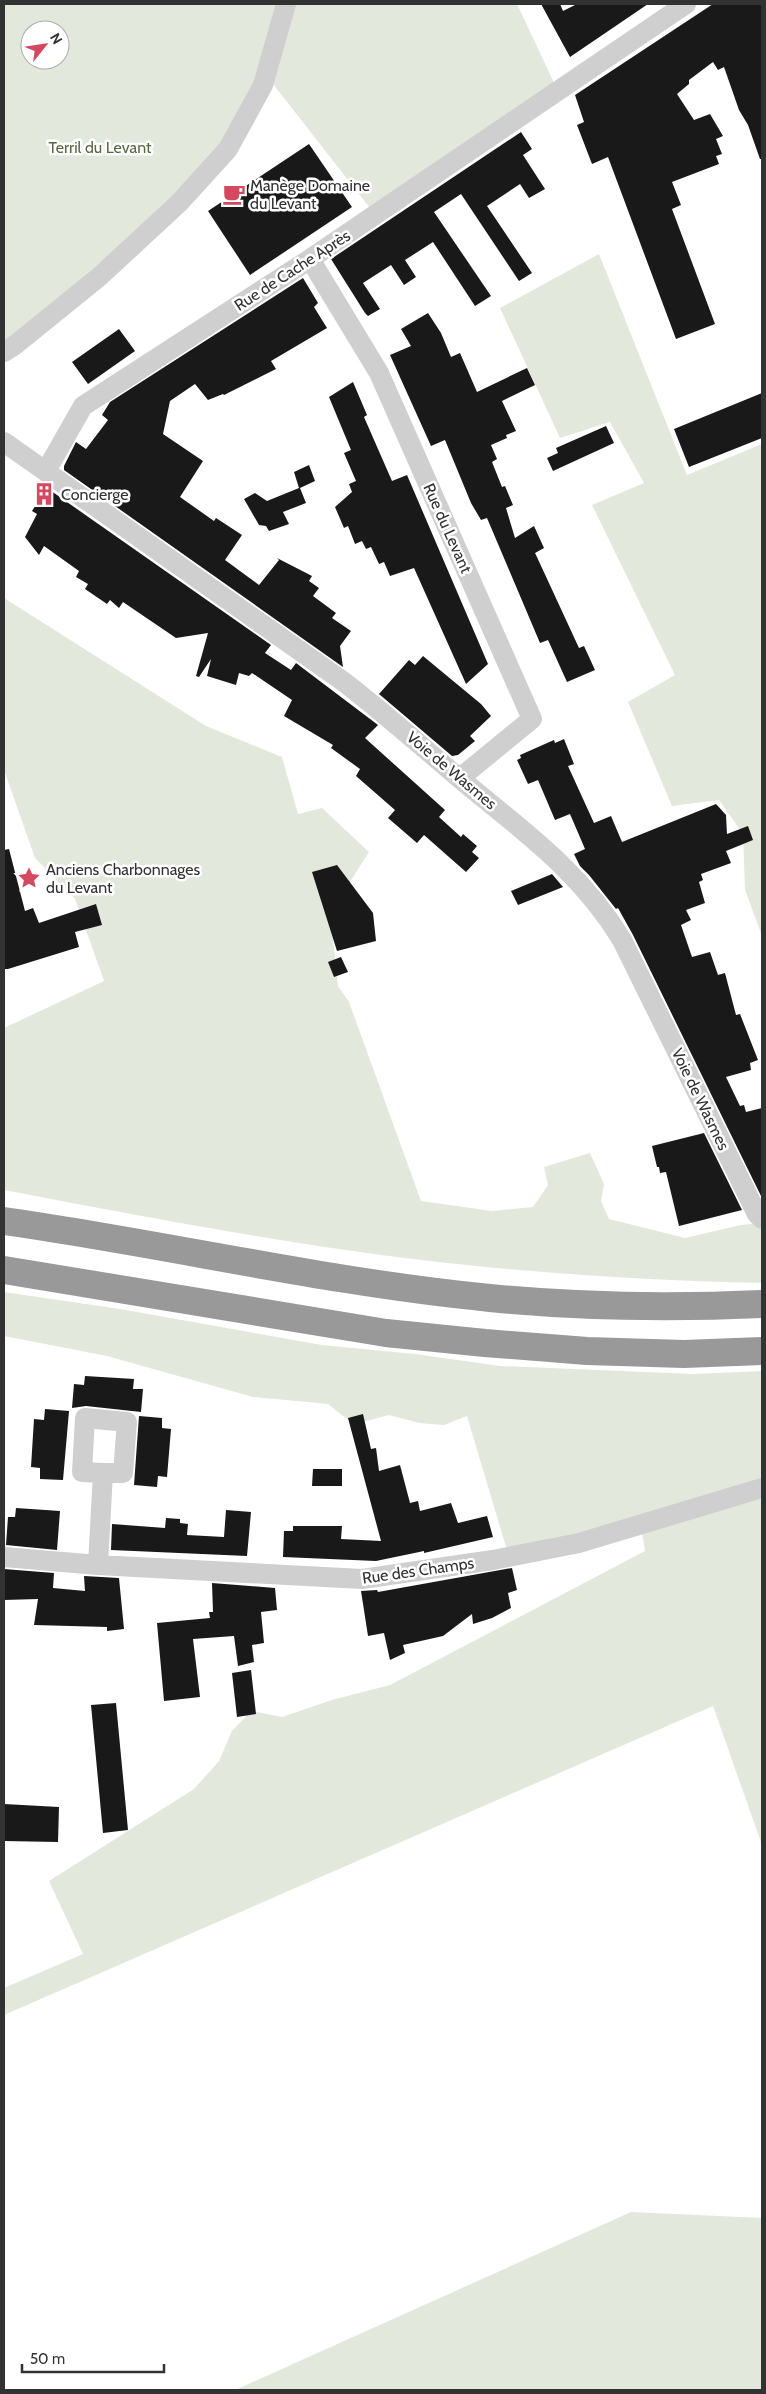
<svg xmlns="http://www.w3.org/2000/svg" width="766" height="2394" font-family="Cabin,sans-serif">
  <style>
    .green { fill: #e3e8dc; fill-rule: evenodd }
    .building { fill: #191919 }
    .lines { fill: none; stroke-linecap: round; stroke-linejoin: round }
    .minor { stroke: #cfcfcf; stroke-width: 20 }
    .motorway { stroke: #999; stroke-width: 28 }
    .labels { text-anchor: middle; stroke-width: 5; stroke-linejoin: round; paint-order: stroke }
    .park-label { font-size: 16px; fill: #596a43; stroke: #fff }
    .poi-label { font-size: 16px; fill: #323232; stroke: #fff; text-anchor: start }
    .street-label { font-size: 16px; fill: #323232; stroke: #fff }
  </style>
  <rect width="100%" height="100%" fill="#fff"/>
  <!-- green -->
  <path class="green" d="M4 4H517L557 89 373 212 266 75 228 149 4 352ZM30 30H60V60H30Z
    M599 254 687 475 762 444V936L745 890 743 834 719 800 672 806 628 702 675 675 592 505 644 483 610 422 560 438 500 308Z
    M4 598 206 726 282 757 298 814 322 808 369 852 330 913 338 986 349 1002 421 1201 492 1211 533 1207 548 1185 544 1167 590 1153 604 1184 601 1201 609 1219 685 1238 741 1225 762 1223V1283C663 1281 565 1275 467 1265 311 1249 157 1219 4 1190V1028L104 981 75 899 35 858 4 770Z
    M4 1292 120 1309 322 1345 415 1354 500 1366 694 1374 762 1371V1845L713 1706 4 2015V1988L83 1954 49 1881 194 1789 219 1761 232 1731 251 1711 282 1717 332 1700 390 1685 645 1551 641 1526 509 1557 467 1416 444 1425 419 1423 389 1415 367 1421 348 1420 328 1404 253 1397 107 1356 4 1336Z
    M631 2212 762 2218V2390H235Z"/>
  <!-- building -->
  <path class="building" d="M541 4H560L563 11 577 4H648L570 57Z
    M713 4H762V159H760L748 125 739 110 724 67 718 70 713 62 689 80V84L677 94 694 120 710 114 723 136 716 139 722 154 716 156 719 164 672 182 681 205 672 209 715 324 676 339 608 157 592 164 577 125 584 122 575 95Z
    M521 132 532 149 523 155 545 189 529 198 520 184 487 206 532 273 519 281 461 194 434 212 491 296 475 306 433 242 405 260 416 277 404 285 391 265 363 283 380 309 368 316 365 313 331 259Z
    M309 144 352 207 250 275 208 211Z
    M303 278 318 303 314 307 327 328 271 361 276 369 224 395 223 394 208 400 195 384 170 401 163 434 203 461 180 497 214 521 216 518 242 535 225 560 259 585 279 560 277 558 312 576 309 581 319 588 313 596 336 613 332 618 351 631 340 646 343 667 64 470V466L76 442 86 449 108 420 102 415 110 402Z
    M428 313 441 333 451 357 460 353 477 392 527 368 535 385 502 401 516 431 506 435 507 438 491 445 497 459 492 462 502 487 505 486 513 505 506 508 515 538 534 526 544 548 535 553 536 555 579 648 584 646 595 670 567 682 548 640 540 643 487 518 481 520 471 503 445 440 431 446 390 355 411 346 401 329Z
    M119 329 135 351 88 384 72 362Z
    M353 382 367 415 364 417 392 481 407 475 488 664 466 684 414 568 390 576 384 562 379 564 371 547 366 549 362 541 355 544 348 526 344 528 335 507 352 492 349 484 356 481 344 453 351 450 329 397Z
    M762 393V438L689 467 674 429Z
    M606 426 614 443 553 471 547 458 558 453 556 448Z
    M309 465 315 481 300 488 306 503 283 512 289 524 269 531 266 526 259 525 244 499 255 493 267 501 299 488 294 472Z
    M47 488 271 645 265 653 291 670 296 663 378 725 365 738 445 810 439 817 461 837 463 834 477 846 472 852 479 858 466 872 424 835 417 843 388 818 395 810 356 776 360 769 331 748 333 745 284 716 292 700 252 673 249 676 239 673 236 685 207 676 211 659 199 677 196 676 208 633 176 638 123 602 119 608 110 600 107 604 85 589 88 584 76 577 79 571 44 546 39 555 25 537 37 514 32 511Z
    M423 656 481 704 491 716 470 736 475 741 458 755 452 756 379 694 409 660 415 665Z
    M564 739 574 764 568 766 594 823 611 816 622 842 716 804 726 815 727 834 748 826 753 840 726 851 731 863 701 874 703 880 699 882 705 903 686 910 691 920 681 925 692 957 710 952 718 975 725 973 736 1015 740 1014 758 1060 750 1063 751 1070 726 1077 740 1106 744 1105 746 1112 762 1108V1198L633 935 618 908 616 909 589 875 580 866 574 854 585 849 570 814 555 820 538 780 528 784 517 760 521 758 520 755 554 740 555 743Z
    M9 849 25 911 33 908 39 923 96 904 102 925 75 932 79 947 8 969H4V850Z
    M337 865 373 913 376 941 337 951 312 872Z
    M552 874 563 887 518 905 511 891Z
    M341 957 348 972 334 977 328 962Z
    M704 1133 742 1210 679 1226 666 1172 660 1173 659 1167H657L652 1146Z
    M85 1376 134 1379 133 1389H143L141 1412 86 1406 72 1408 74 1384 84 1385Z
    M45 1409 69 1411 63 1480 40 1479V1468L31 1467 34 1419 44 1420Z
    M363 1414 371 1449 376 1448 379 1471 400 1465 410 1503 418 1501 420 1511 451 1503 458 1523 487 1516 493 1537 424 1553V1551L376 1561 283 1557 284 1531H293V1526H342L341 1539 381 1541 348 1418Z
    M139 1416 162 1418V1428L171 1429 167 1477 158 1476 157 1487 134 1485Z
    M313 1469H342V1486H312Z
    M16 1508 60 1511 57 1550 6 1545 8 1517H15Z
    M226 1510 251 1512 247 1556 111 1550 112 1524 165 1528 166 1518 180 1519V1523L188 1524 187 1535 224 1537Z
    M512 1568 517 1590 508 1593 511 1608 492 1618 473 1624 472 1614 443 1636 403 1645 405 1653 390 1660 384 1633 368 1636 361 1591 377 1590 378 1592Z
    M4 1569 54 1573 53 1588 85 1591 84 1576 119 1578 124 1629 107 1631V1627L34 1625 38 1599 4 1600Z
    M212 1583 275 1588 277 1610 261 1612 264 1643 252 1645 254 1662 238 1666 234 1636 193 1639 200 1697 164 1701 157 1623 210 1618 209 1612H213Z
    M251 1670 256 1714 237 1717 232 1673Z
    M116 1703 128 1830 103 1833 91 1705Z
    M4 1804 59 1807 58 1842 4 1841Z"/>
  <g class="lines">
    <!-- minor -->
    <path class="minor" d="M310 259 379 373 532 719 460 778
      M4 352 15 345 99 277 179 203 228 149 263 85 286 4
      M4 442 344 682C383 712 420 745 458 777 519 828 580 870 622 940L757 1214 762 1219
      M46 471 83 406 310 259 686 4
      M4 1557 98 1565 362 1579 493 1560 579 1543 762 1488
      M98 1565 103 1473H123L127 1422 85 1418 82 1472 103 1473"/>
    <!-- motorway -->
    <path class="motorway" d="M4 1221C166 1244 326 1282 490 1298 581 1307 671 1308 762 1304
      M4 1270 386 1333 485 1343 587 1351 684 1354 762 1351"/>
  </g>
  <!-- icons -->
  <defs>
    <symbol id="cafe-bare" viewBox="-9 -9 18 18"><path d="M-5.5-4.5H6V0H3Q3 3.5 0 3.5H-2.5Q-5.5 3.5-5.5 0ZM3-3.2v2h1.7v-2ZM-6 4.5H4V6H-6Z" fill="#d44960" stroke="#fff" stroke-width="2.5" paint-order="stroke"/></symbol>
    <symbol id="building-bare" viewBox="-9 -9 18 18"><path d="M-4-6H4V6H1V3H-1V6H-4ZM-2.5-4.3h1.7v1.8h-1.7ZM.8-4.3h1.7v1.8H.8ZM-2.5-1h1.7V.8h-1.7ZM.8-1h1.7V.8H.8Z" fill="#d44960" stroke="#fff" stroke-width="2.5" paint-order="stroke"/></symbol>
    <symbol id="sight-bare" viewBox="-9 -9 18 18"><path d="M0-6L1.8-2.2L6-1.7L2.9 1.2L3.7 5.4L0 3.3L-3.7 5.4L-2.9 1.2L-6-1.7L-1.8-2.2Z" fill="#d44960" stroke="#fff" stroke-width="2.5" paint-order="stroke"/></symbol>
  </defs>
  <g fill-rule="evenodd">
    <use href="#cafe-bare" x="218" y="178" width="32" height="32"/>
    <use href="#building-bare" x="28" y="478" width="32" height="32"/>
    <use href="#sight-bare" x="13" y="862" width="32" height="32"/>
  </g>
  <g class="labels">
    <!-- park labels -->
    <g class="park-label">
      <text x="100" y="153">Terril du Levant</text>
    </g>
    <!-- poi labels -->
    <g class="poi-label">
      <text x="250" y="191">Manège Domaine<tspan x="250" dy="18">du Levant</tspan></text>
      <text x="61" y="500">Concierge</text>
      <text x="46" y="875">Anciens Charbonnages<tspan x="46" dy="18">du Levant</tspan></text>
    </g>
    <!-- street labels -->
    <g class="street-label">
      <text transform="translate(292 270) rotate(-33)" y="6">Rue de Cache Après</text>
      <text transform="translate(448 528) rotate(66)" y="6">Rue du Levant</text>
      <text transform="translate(452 770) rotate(40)" y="6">Voie de Wasmes</text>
      <text transform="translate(701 1099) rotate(64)" y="6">Voie de Wasmes</text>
      <text transform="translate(418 1570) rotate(-8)" y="6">Rue des Champs</text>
    </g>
  </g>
  <!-- border -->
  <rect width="766" height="2394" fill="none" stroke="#323232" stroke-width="10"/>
  <!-- north arrow -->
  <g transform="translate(45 45) rotate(60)"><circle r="24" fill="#ffffff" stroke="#adadad"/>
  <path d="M0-4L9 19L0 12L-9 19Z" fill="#d44960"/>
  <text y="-8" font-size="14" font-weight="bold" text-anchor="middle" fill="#323232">N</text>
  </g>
  <!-- scale -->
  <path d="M22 2364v8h142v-8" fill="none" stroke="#323232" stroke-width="2.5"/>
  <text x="30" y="2364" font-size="15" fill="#323232" stroke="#ffffff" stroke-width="4" paint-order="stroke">50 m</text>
</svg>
